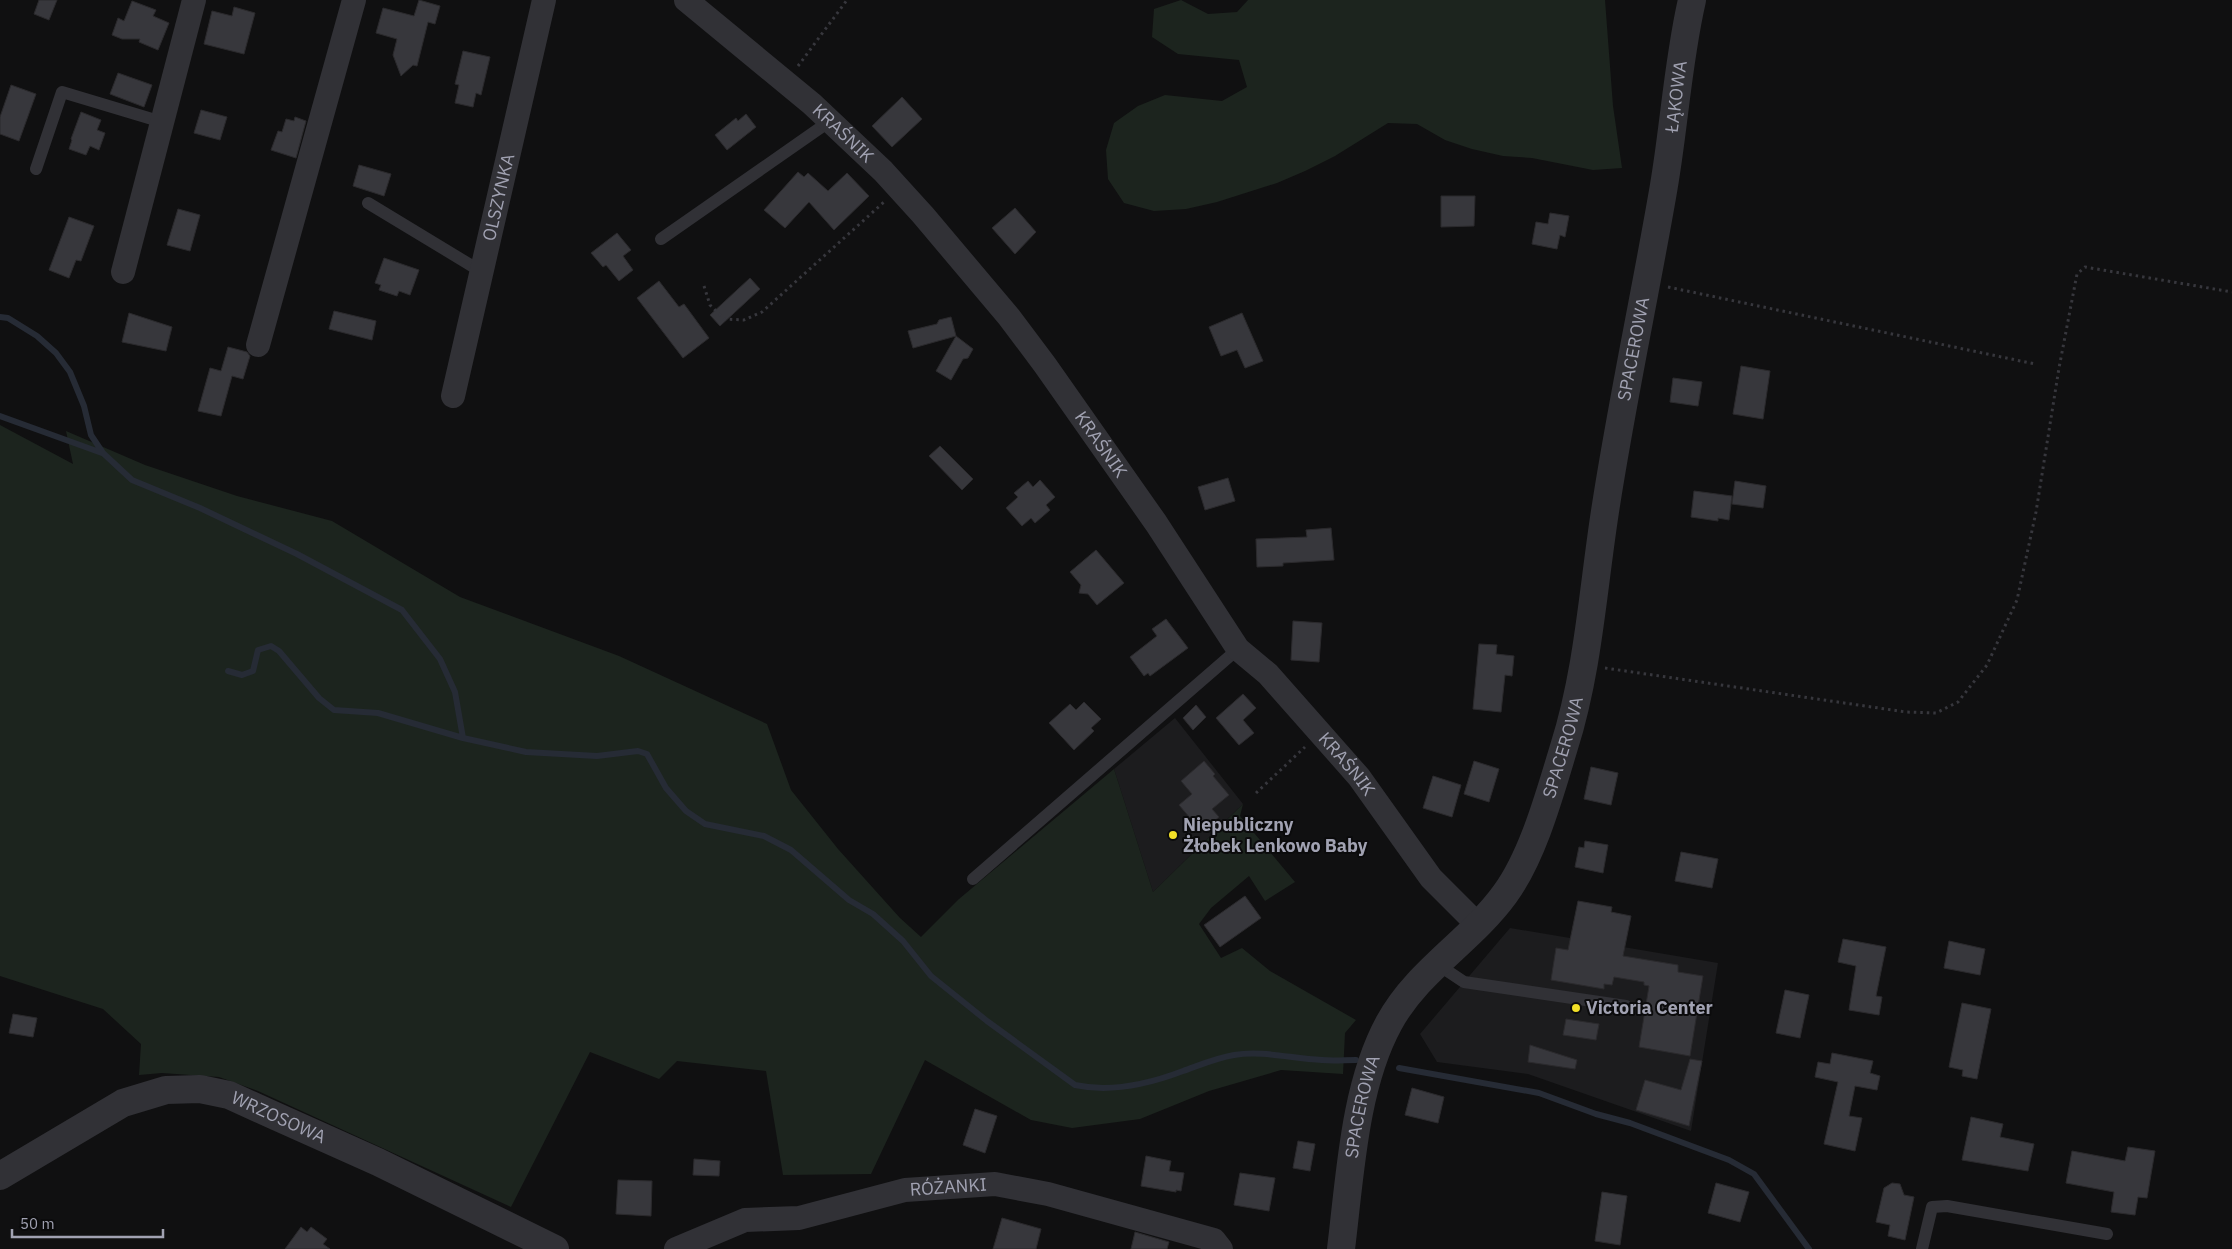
<svg xmlns="http://www.w3.org/2000/svg" width="2232" height="1249" font-family="'IBM Plex Sans',sans-serif">
  <style>
    .built { fill: #1c1c1e }
    .green { fill: #1c241e }
    .lines { fill: none; stroke-linecap: round; stroke-linejoin: round }
    .stream { stroke: #262b35; stroke-width: 6 }
    .building { fill: #37373c; stroke: #2b2a2d }
    .path { stroke: #37373d; stroke-width: 3; stroke-dasharray: 2.5 4; stroke-linecap: butt }
    .service { stroke: #313136; stroke-width: 12 }
    .minor { stroke: #313136; stroke-width: 24 }
    .tertiary { stroke: #313136; stroke-width: 28 }
    .poi-dot { fill: #f2df27; stroke: #0b0b0c; stroke-width: 2 }
    .labels { text-anchor: middle; stroke-width: 4; stroke-linejoin: round; paint-order: stroke }
    .street-label { font-size: 18px; fill: #a1a2b2; stroke: #0b0b0c }
    .poi-label { font-size: 18px; font-weight: bold; fill: #a1a2b2; stroke: #0b0b0c; text-anchor: start }
  </style>
  <rect width="100%" height="100%" fill="#101011"/>
  <!-- built -->
  <path class="built" d="M1175 718 1243 804 1153 892 1114 769Z
    M1510 928 1718 963 1691 1131 1528 1074 1437 1062 1420 1034Z"/>
  <!-- green -->
  <path class="green" d="M1181 0 1208 14 1237 12 1248 0H1605L1613 106 1622 168 1593 170 1532 158 1503 156 1472 149 1445 140 1417 124 1388 123 1335 156 1305 171 1277 183 1217 202 1186 209 1154 211 1124 203 1108 179 1106 150 1114 123 1138 106 1165 95 1222 101 1247 87 1239 60 1178 54 1152 37 1154 9Z
    M0 425 73 464 66 431 145 465 237 496 332 521 460 597 619 656 767 724 791 790 838 849 900 918 921 937 959 899 1114 769 1153 892 1243 804 1240 816 1295 882 1265 901 1249 876 1211 908 1199 924 1221 958 1242 948 1270 971 1356 1020 1345 1033 1343 1074 1281 1070 1209 1091 1140 1119 1072 1128 1031 1120 925 1060 871 1174 783 1175 766 1071 677 1061 659 1079 590 1052 511 1207 258 1091 219 1077 162 1073 139 1075 141 1044 103 1009 0 976Z"/>
  <g class="lines">
    <!-- stream -->
    <path class="stream" d="M0 317 8 318 37 336 56 353 70 372 84 406 91 435 103 453 132 480 200 508 297 554 402 610 440 659 455 692 463 738
      M0 416 102 453
      M228 671 242 675 253 671 258 650 271 646 279 651 319 698 334 710 378 713 463 738 526 752 597 756 638 751 647 754 666 788 686 811 705 824 764 836 791 850 849 900 873 914 903 941 931 976 987 1021 1075 1085C1112 1093 1149 1084 1183 1071 1200 1065 1216 1058 1234 1055 1263 1050 1293 1059 1322 1060 1333 1061 1345 1060 1356 1060
      M1399 1068 1539 1093 1596 1114 1630 1123 1729 1160 1754 1174 1809 1249"/>
  </g>
  <!-- building -->
  <path class="building" d="M39 0H57L49 20 34 14Z
    M419 0 440 6 435 24 428 22 417 66 413 65 401 76 393 55 397 39 376 33 383 8 414 16Z
    M132 1 156 10 153 16 169 23 158 50 139 42 140 39H122L112 35 118 18 124 21Z
    M234 7 255 13 244 54 204 44 212 11 232 16Z
    M463 51 490 57 481 95 476 93 473 107 455 103 459 85 455 84Z
    M118 73 152 85 144 107 110 94Z
    M11 85 36 94 19 141 0 134V117Z
    M902 97 922 119 892 147 872 126Z
    M201 110 227 117 220 140 194 133Z
    M81 112 101 120 97 130 105 133 99 150 90 146 86 155 69 149 72 140 71 139Z
    M746 114 756 127 727 150 715 135 736 118 738 121Z
    M295 117 306 121 296 158 271 150 278 131 282 132 286 119 294 121Z
    M359 165 391 174 384 196 353 186Z
    M798 172 804 177 808 173 828 191 847 173 869 196 834 230 809 202 785 228 764 210Z
    M1441 196H1475L1474 226 1441 227Z
    M1015 208 1036 232 1015 254 992 228Z
    M178 209 200 215 190 251 167 245Z
    M1550 213 1569 216 1565 237 1560 235 1557 249 1532 244 1536 222 1548 224Z
    M69 217 94 226 81 261 76 260 69 278 49 270Z
    M617 233 631 250 623 256 633 270 619 281 606 265 603 267 591 253Z
    M384 258 419 270 410 295 399 291 397 296 379 290 381 285 375 283Z
    M750 278 760 289 720 326 710 315Z
    M659 281 679 307 684 304 709 338 683 358 637 298Z
    M334 311 376 321 372 340 329 329Z
    M129 313 172 327 166 351 122 342Z
    M1242 313 1263 361 1245 368 1237 350 1221 356 1209 327Z
    M951 317 956 336 913 348 908 331 937 324 939 320Z
    M956 336 973 349 968 358 963 359 951 380 936 371Z
    M228 347 247 352 250 356 243 379 232 376 221 416 198 411 210 368 221 371Z
    M1741 366 1770 371 1763 419 1733 414Z
    M1673 378 1702 382 1698 406 1670 402Z
    M940 446 973 479 962 490 929 456Z
    M1228 478 1235 501 1205 510 1198 487Z
    M1040 480 1055 497 1046 505 1050 510 1035 523 1031 518 1022 526 1006 508 1018 497 1014 493 1028 481 1033 487Z
    M1735 481 1766 486 1763 508 1732 504Z
    M1694 491 1732 496 1729 520 1718 518V521L1691 517Z
    M1331 528 1334 560 1283 563V566L1257 567 1256 539 1307 537 1306 530Z
    M1096 550 1124 583 1097 605 1088 594 1079 593 1081 585 1070 572Z
    M1166 619 1188 648 1150 676 1148 673 1144 676 1130 657 1157 636 1152 629Z
    M1293 621 1322 623 1319 662 1291 660Z
    M1479 644 1497 645 1496 654 1514 656 1512 676 1505 675 1501 712 1473 709Z
    M1243 694 1256 708 1243 720 1254 733 1239 745 1216 718Z
    M1084 702 1101 719 1091 728 1094 731 1074 750 1049 723 1070 704 1076 710Z
    M1196 705 1206 717 1193 730 1183 718Z
    M1204 761 1215 774 1213 776 1229 795 1212 809 1219 817 1202 832 1179 805 1192 794 1181 781Z
    M1474 761 1499 769 1489 802 1464 794Z
    M1591 767 1618 773 1611 805 1584 799Z
    M1433 776 1461 785 1452 817 1423 808Z
    M1585 841 1608 845 1603 873 1575 867 1579 847 1584 848Z
    M1681 852 1718 859 1712 888 1675 881Z
    M1245 896 1261 918 1220 947 1204 925Z
    M1578 901 1612 907 1611 912 1631 916 1623 956 1678 965V972L1703 976 1690 1056 1639 1047 1649 986 1644 985V982L1614 977 1612 985 1604 984V989L1551 980 1556 948 1568 950Z
    M1843 939 1886 947 1876 996 1882 997 1879 1015 1849 1010 1856 966 1838 962Z
    M1949 941 1985 949 1980 975 1944 968Z
    M1785 990 1809 995 1800 1038 1776 1033Z
    M1962 1003 1991 1009 1977 1079 1962 1076 1963 1070 1949 1067Z
    M13 1014 37 1018 33 1037 9 1033Z
    M1566 1019 1599 1024 1596 1040 1563 1035Z
    M1530 1045 1577 1060 1575 1069 1528 1062Z
    M1832 1053 1873 1061 1870 1073 1880 1076 1877 1090 1855 1086 1849 1116 1862 1118 1855 1151 1824 1144 1838 1082 1815 1077 1818 1062 1830 1064Z
    M1690 1059 1702 1061 1689 1126 1636 1110 1645 1080 1681 1090Z
    M1412 1088 1444 1097 1438 1123 1405 1115Z
    M975 1109 997 1116 985 1153 963 1145Z
    M1971 1117 2003 1124 2000 1137 2034 1144 2028 1171 1962 1160Z
    M1298 1141 1315 1144 1310 1171 1293 1168Z
    M2128 1147 2155 1151 2147 1198 2138 1197 2135 1215 2111 1212 2114 1192 2066 1183 2072 1151 2125 1161Z
    M1146 1156 1171 1161 1169 1171 1184 1173 1181 1191 1176 1190V1192L1141 1186Z
    M694 1159 720 1161 719 1176 693 1175Z
    M1240 1173 1275 1178 1269 1211 1234 1205Z
    M618 1180 652 1181 651 1216 616 1214Z
    M1716 1183 1749 1192 1740 1222 1708 1213Z
    M1892 1183 1900 1184 1904 1195 1914 1197 1905 1240 1888 1236 1890 1225 1876 1222 1884 1188Z
    M1602 1192 1627 1196 1620 1245 1595 1241Z
    M1002 1218 1041 1229 1036 1249H993Z
    M301 1227 307 1232 311 1227 327 1239 323 1244 330 1249H285Z
    M1135 1232 1169 1242 1167 1249H1131Z"/>
  <g class="lines">
    <!-- path -->
    <path class="path" d="M798 66 847 0
      M704 286 710 305 724 319 744 320 762 312 884 202
      M1668 287 2035 364
      M1605 668 1906 712 1936 713 1958 702 1987 665 2017 600 2036 512 2059 368 2077 274 2085 267 2232 292
      M1256 793 1305 747"/>
    <!-- service -->
    <path class="service" d="M36 169 62 92 162 122
      M368 203 482 272
      M661 239 830 121
      M973 879 1238 649
      M1437 964 1464 982 1626 1006
      M1922 1249 1932 1207 1947 1206 2107 1234"/>
    <!-- minor -->
    <g class="minor">
      <path id="s1" d="M686 0 812 104 883 171 923 215 1009 317 1045 365 1156 523 1238 649 1268 674 1359 777 1431 878 1477 924"/>
      <path d="M123 272 194 0"/>
      <path d="M258 345 354 0"/>
      <path id="s2" d="M453 396 544 0"/>
      <path id="s3" d="M676 1249 745 1220 799 1218 905 1190 995 1184 1048 1194 1214 1240 1221 1249"/>
    </g>
    <!-- tertiary -->
    <g class="tertiary">
      <path id="s4" d="M0 1176 123 1103 166 1090 200 1089 229 1095 273 1115 378 1162 555 1249"/>
      <path id="s5" d="M1341 1249C1350 1177 1354 1087 1389 1023 1417 971 1471 941 1505 894 1533 856 1550 793 1564 747 1589 668 1593 586 1606 505 1622 402 1644 300 1662 197 1674 132 1677 65 1692 0"/>
    </g>
  </g>
  <!-- markers -->
  <g class="poi-dot">
    <circle cx="1173" cy="835" r="5"/>
    <circle cx="1576" cy="1008" r="5"/>
  </g>
  <g class="labels">
    <!-- street labels -->
    <g class="street-label">
      <text dy="6" stroke="none"><textPath href="#s5" startOffset="1226">ŁĄKOWA</textPath></text>
      <text dy="6" stroke="none"><textPath href="#s1" startOffset="206">KRAŚNIK</textPath></text>
      <text dy="6" stroke="none"><textPath href="#s2" startOffset="204">OLSZYNKA</textPath></text>
      <text dy="6" stroke="none"><textPath href="#s5" startOffset="970">SPACEROWA</textPath></text>
      <text dy="6" stroke="none"><textPath href="#s1" startOffset="611">KRAŚNIK</textPath></text>
      <text dy="6" stroke="none"><textPath href="#s5" startOffset="565">SPACEROWA</textPath></text>
      <text dy="6" stroke="none"><textPath href="#s1" startOffset="1016">KRAŚNIK</textPath></text>
      <text dy="6" stroke="none"><textPath href="#s5" startOffset="144">SPACEROWA</textPath></text>
      <text dy="6" stroke="none"><textPath href="#s4" startOffset="306">WRZOSOWA</textPath></text>
      <text dy="6" stroke="none"><textPath href="#s3" startOffset="282">RÓŻANKI</textPath></text>
    </g>
    <!-- poi labels -->
    <g class="poi-label">
      <text x="1183" y="831">Niepubliczny<tspan x="1183" dy="21">Żłobek Lenkowo Baby</tspan></text>
      <text x="1586" y="1014">Victoria Center</text>
    </g>
  </g>
  <!-- scale -->
  <path d="M12 1229v8h151v-8" fill="none" stroke="#a1a2b2" stroke-width="2.5"/>
  <text x="20" y="1229" font-size="15" fill="#a1a2b2" stroke="#0b0b0c" stroke-width="4" paint-order="stroke">50 m</text>
</svg>
